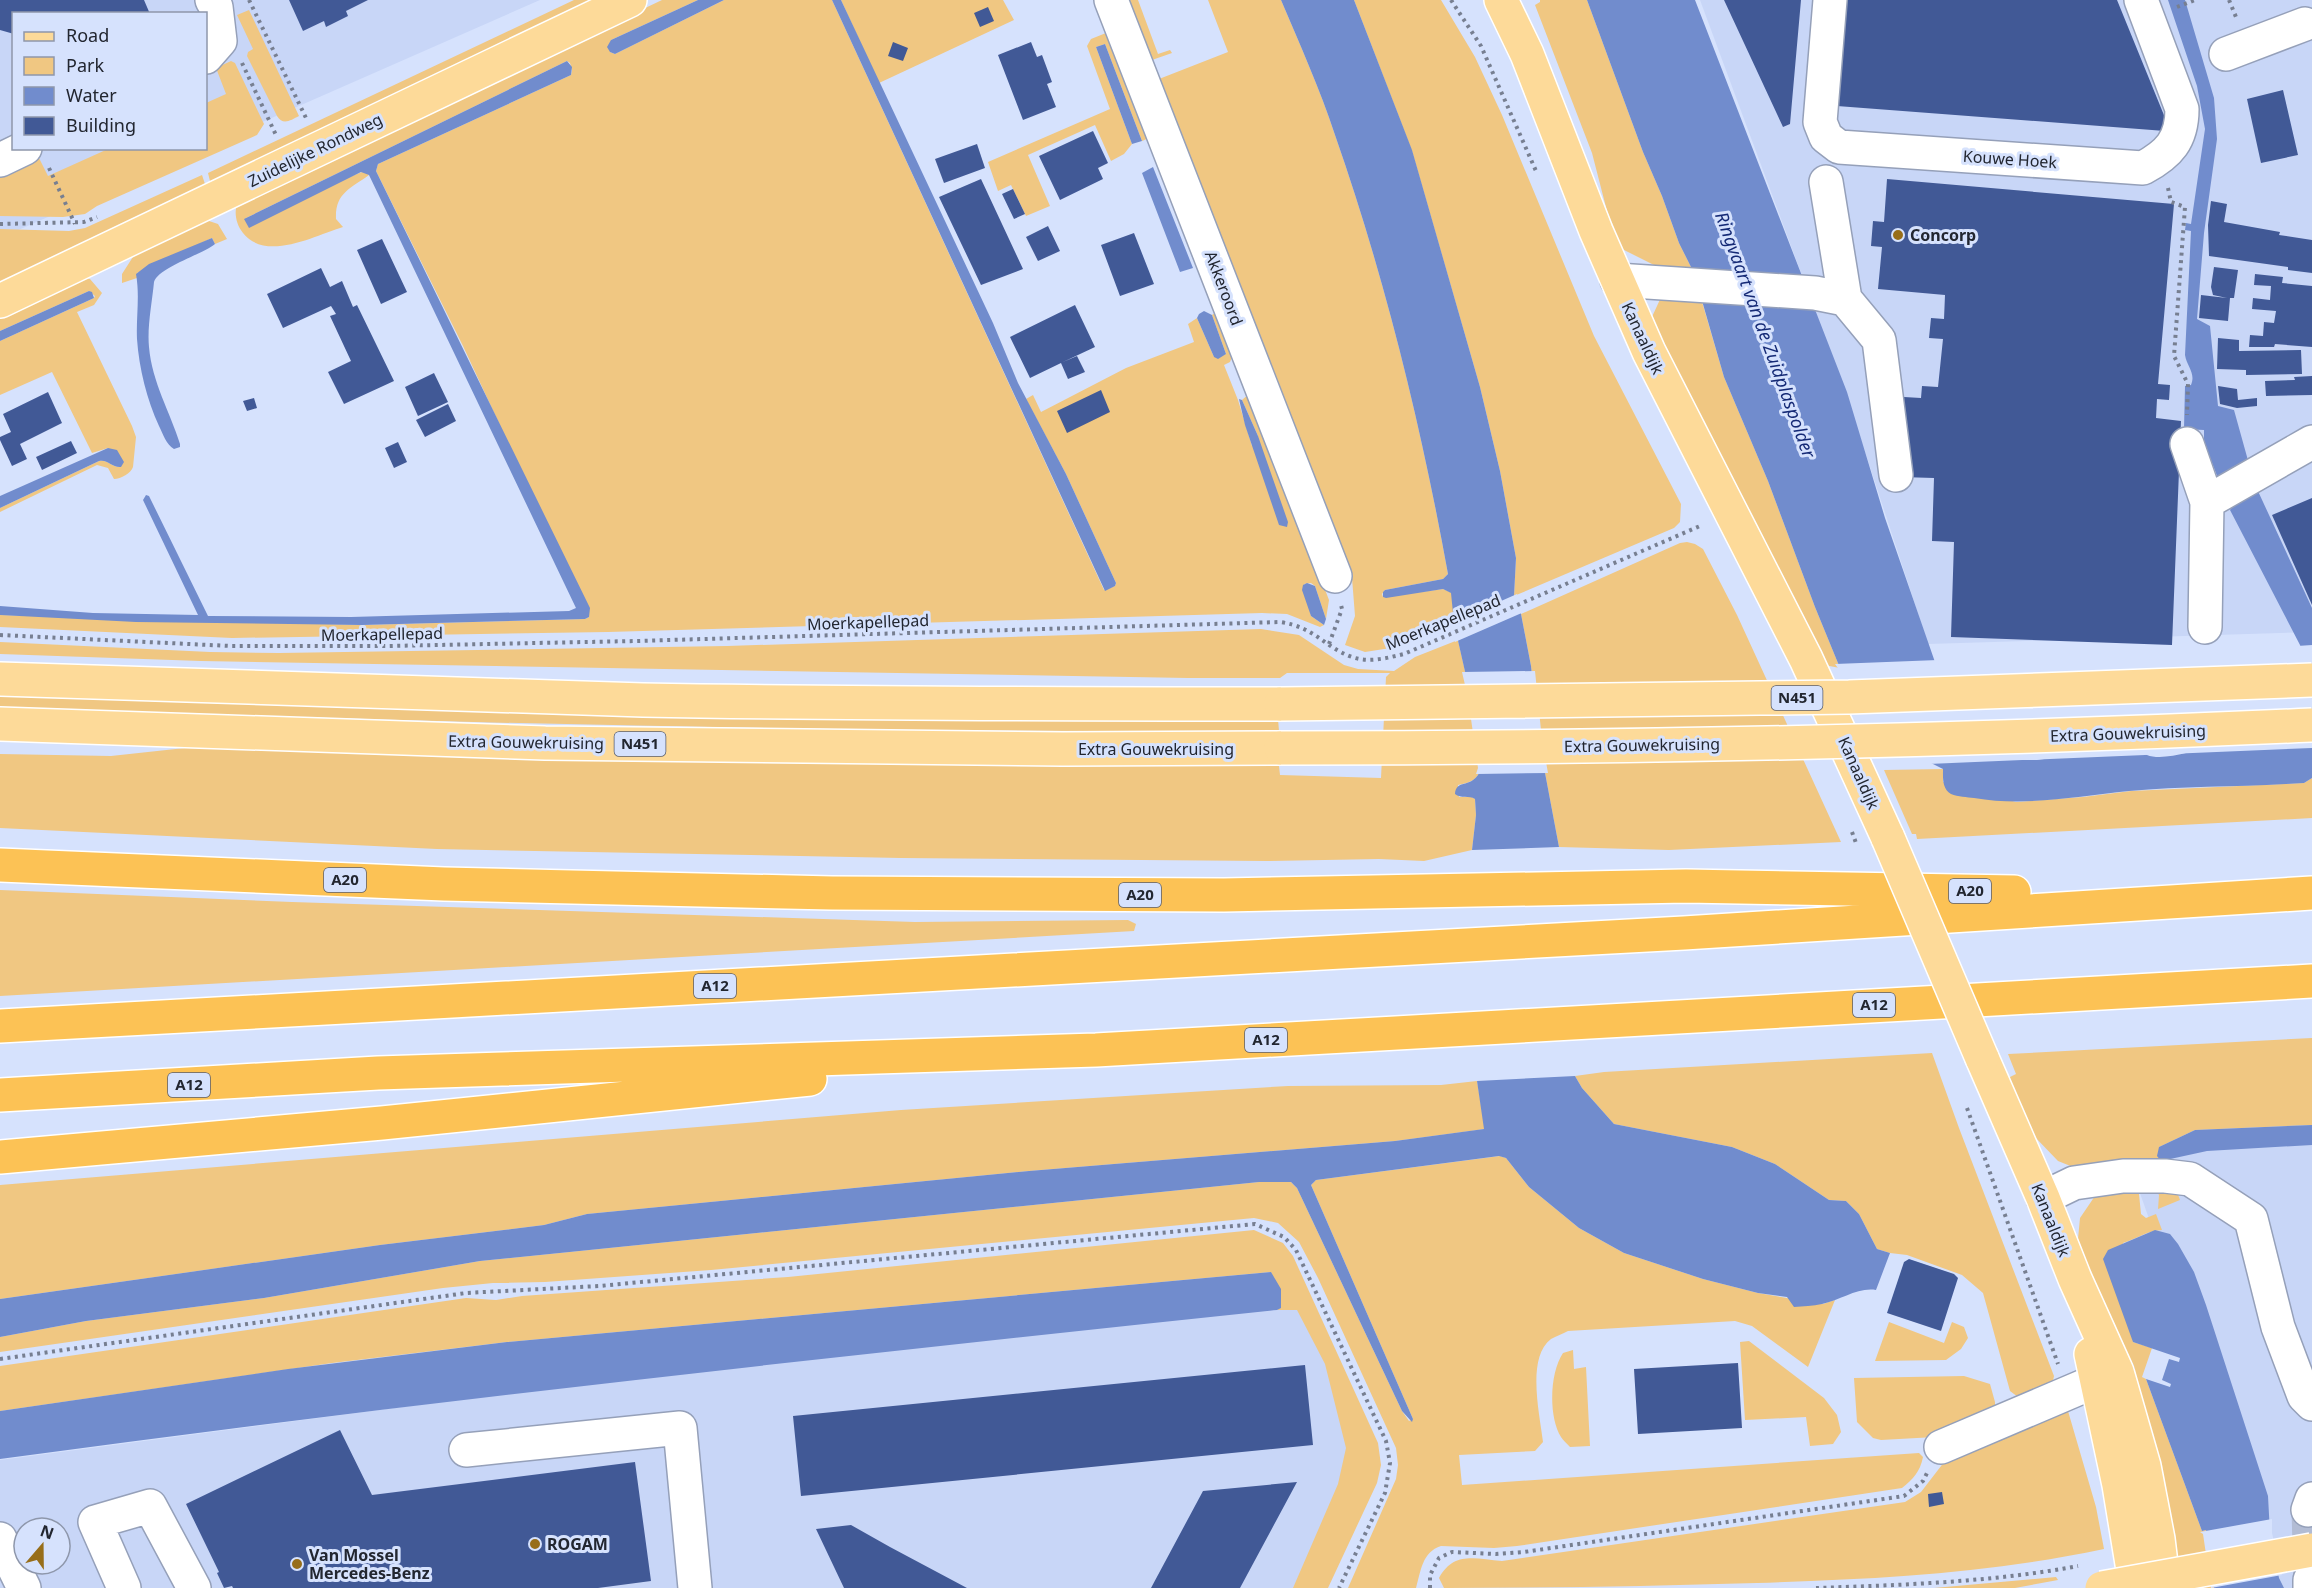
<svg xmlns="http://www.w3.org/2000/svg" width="2312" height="1588" font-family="'Noto Sans',sans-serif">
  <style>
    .built { fill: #c8d6f7; fill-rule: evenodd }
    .green { fill: #f0c782 }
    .water { fill: #718ccd }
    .pier { fill: #d6e2fd }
    .building { fill: #415996 }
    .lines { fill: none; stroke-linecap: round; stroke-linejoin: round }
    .minor-tunnel { stroke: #b2bcd4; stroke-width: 33; stroke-dasharray: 33 16; stroke-linecap: butt }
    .minor-casing { stroke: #95a0b9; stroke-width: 36 }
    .major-casing { stroke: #fff; stroke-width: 36 }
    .highway-casing { stroke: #fff; stroke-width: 36 }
    .path { stroke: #777f91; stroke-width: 4; stroke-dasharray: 3 4.5; stroke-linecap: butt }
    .minor { stroke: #fff; stroke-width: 33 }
    .major { stroke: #fdda99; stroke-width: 33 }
    .highway { stroke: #fcc255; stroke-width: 33 }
    .major-bridge-casing { stroke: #fff; stroke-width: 36; stroke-linecap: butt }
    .path-bridge { stroke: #777f91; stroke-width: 4; stroke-dasharray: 3 4.5; stroke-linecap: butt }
    .major-bridge { stroke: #fdda99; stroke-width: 33 }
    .poi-dot { fill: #976e1a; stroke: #d6e2fd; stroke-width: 2 }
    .labels { text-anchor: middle; stroke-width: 6; stroke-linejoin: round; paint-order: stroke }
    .shield { fill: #d6e2fd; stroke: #585e6e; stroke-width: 1.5 }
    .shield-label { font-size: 15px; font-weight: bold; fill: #222630 }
    .street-label { font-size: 16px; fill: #222630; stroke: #d6e2fd }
    .poi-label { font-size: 16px; font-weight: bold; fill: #222630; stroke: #d6e2fd; text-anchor: start }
    .water-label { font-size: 18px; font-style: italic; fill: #152a76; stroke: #d6e2fd }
  </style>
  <rect width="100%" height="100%" fill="#d6e2fd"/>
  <!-- built -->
  <path class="built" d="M0 0H540L206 147V14H14V148L203 149 0 238Z
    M1700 0H2312V632L1928 644 1848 400Z
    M2312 1134V1588H2251L2243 1486 2122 1142Z
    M1300 1303 1330 1359 1366 1472 1303 1588H0V1460L645 1375ZM24 1528H60V1564H24Z"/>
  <!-- green -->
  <path class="green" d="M574 0H598L211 185 208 173Z
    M662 0H698L611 40 610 52 615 54 724 0H832L1104 590 1115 586 1116 583 1066 474 1026 399 1033 395 1041 412 1126 368 1194 342 1188 324 1197 318 1214 357 1226 354 1212 315 1218 311 1234 352 1230 362 1224 365 1238 400 1252 446 1258 436 1242 400 1250 393 1329 600 1326 619 1315 586 1311 583 1304 584 1311 616 1324 625 1320 627 1287 614 1262 613 608 632 232 638 0 627V615L362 625 585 619 589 617 463 346 376 171 378 164 571 75 572 70 570 63 567 61 244 219 362 172 367 173 369 175C350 189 335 193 336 219L343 227C314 236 266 262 243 233 236 224 234 214 237 202Z
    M841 0H1003L1014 20 879 83Z
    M1129 0H1138L1158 54 1170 50 1172 53 1152 60Z
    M1208 0H1281C1300 45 1320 89 1335 135 1385 278 1421 425 1448 574L1443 579 1385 590 1382 594 1383 597 1443 589 1452 593 1454 623 1397 647 1365 652 1345 645 1355 616 1352 578 1159 79 1228 52Z
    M1354 0H1441L1475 57 1502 115 1594 336 1681 504 1680 522 1674 528 1514 596 1516 558 1500 471 1480 387 1412 151Z
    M1540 0H1587L1643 152 1662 196 1679 243 1694 273 1664 270 1622 249 1607 211 1592 153 1535 5 1540 2Z
    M249 10 299 116C291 120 283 126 277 116L247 56 248 52 253 49 237 15Z
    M1111 31 1149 138 1142 141 1105 44 1096 47 1132 144 1124 154 1111 161 1095 125 1028 155 1050 206 1026 216 1011 185 998 191 988 162 1110 109 1087 46 1091 39Z
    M231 61 235 63 264 124 257 135 97 206 85 214 63 217 0 216V172L37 154 48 176 108 149 206 148V103L226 94 216 68Z
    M202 175 206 187 0 284V229L69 231 85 228Z
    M206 220 218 224 227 239 215 244 212 238 137 273V278L122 283V274L138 249Z
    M81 276 90 279 102 293 94 305 77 312 132 426 136 437 133 467C131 473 121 479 114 479L108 468 97 465 0 512V508L99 461C108 459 112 468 121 467L108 448 92 453 52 372 0 395V341L94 298 95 296 89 291 0 331V314Z
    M1663 293 1700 295 1724 377 1768 481 1815 607 1840 668 1824 665 1651 319Z
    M1687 542 1695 544 1703 549 1737 615 1841 842 1669 850 1559 847 1539 741 1531 666 1521 614 1680 543Z
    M1261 629 1299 635 1344 665 1358 669 1394 671 1415 657 1458 640 1471 698 1481 769C1476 781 1471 782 1458 785L1459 797H1472L1475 799 1476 815 1472 850 1424 861 1379 859 1266 861 901 858 437 849 0 828V754L111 756 194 747 752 763 1279 766 1280 775 1381 778 1386 677 1390 673H1287L1280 678H1188L201 661 0 654V642L210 652 279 653 727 646Z
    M0 695 1278 719 1279 731C852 733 426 723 0 707Z
    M1943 769V782L2016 802 2083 797 2131 791 2304 783 2312 778V818L1917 839 1916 834H1912L1884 770Z
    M0 890 292 902 915 922 1128 920 1136 924 1134 931 0 996Z
    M2312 1038V1125L2195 1130 2159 1147 2161 1161 2073 1167 2058 1161 2033 1135 2008 1078 2016 1074 2008 1054Z
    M1932 1053 1959 1128 2054 1376 2052 1385 2022 1400 2010 1391 1983 1293 1962 1275 1907 1255 1890 1253 1877 1249 1859 1214 1846 1201 1829 1200 1775 1164 1732 1147 1614 1124 1582 1088 1575 1076 1604 1072Z
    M1477 1081 1485 1129 1395 1141 1029 1171 587 1214 544 1225 380 1245 0 1299V1185L901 1110 1288 1086 1441 1085Z
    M1500 1156 1506 1158 1529 1187 1579 1228 1624 1253 1703 1279 1758 1293 1823 1304 1835 1300 1808 1367 1752 1326 1735 1321 1568 1331C1563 1334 1556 1336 1551 1339 1526 1358 1540 1415 1543 1442L1535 1451 1459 1455 1462 1485 1919 1453 1923 1457C1920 1472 1913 1479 1902 1488L1517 1546 1494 1548 1441 1546C1422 1552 1421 1571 1416 1588H1348L1396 1479 1398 1465 1396 1448 1318 1278 1299 1242 1278 1223 1254 1218 711 1270 545 1282 493 1283 443 1288 0 1352V1337L86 1321 264 1298 480 1261 1259 1182H1291L1297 1188 1402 1411 1409 1421 1413 1419 1311 1185 1316 1180Z
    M2174 1184 2180 1200 2158 1209 2159 1195 2156 1190H2142L2139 1194 2141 1214 2146 1218 2156 1214 2162 1230C2149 1230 2136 1239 2123 1243L2133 1342 2152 1348 2142 1377 2146 1379 2202 1531 2206 1530 2214 1588H2173L2115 1335 2078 1239 2080 1218 2097 1193Z
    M1254 1230 1283 1243 1293 1256 1378 1443 1381 1465 1377 1483 1328 1588H1293L1338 1484 1346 1448 1325 1364 1297 1310H1277L1281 1307 1271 1272 507 1342 332 1363 0 1411V1366L466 1298 496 1300 522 1296 788 1277Z
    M1889 1322 1944 1343 1952 1322 1964 1327 1968 1338 1961 1349 1946 1360 1875 1361Z
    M1749 1341 1824 1398 1837 1415 1841 1432 1833 1444 1810 1446 1806 1417 1745 1420 1740 1342Z
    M1573 1350 1574 1369 1586 1367 1590 1446 1570 1447C1567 1444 1563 1440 1561 1437 1548 1416 1550 1372 1563 1353Z
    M1964 1376 1990 1384 1995 1402V1414L1935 1437 1881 1440 1873 1438 1857 1422 1854 1378Z
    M2068 1411 2096 1507 2104 1549C1986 1574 1877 1579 1757 1583 1652 1586 1548 1588 1444 1588L1439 1578C1454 1551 1475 1559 1502 1561L1905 1502 1921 1492 1948 1457Z
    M2056 1577 2058 1580 2015 1588H1934Z"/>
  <!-- water -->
  <path class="water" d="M698 0H724L615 54 610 52 607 47 611 40Z
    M832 0H841L993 323 1018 383 1066 474 1116 583 1115 586 1105 591Z
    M1281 0H1354L1412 150 1480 387 1500 471 1516 558 1514 596 1521 614 1531 666 1539 741 1559 847 1472 850 1476 815 1475 799C1469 795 1461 799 1455 794 1456 778 1473 790 1481 769L1471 698 1454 623 1451 593 1443 589 1386 598 1383 597V592L1385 590 1443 579 1448 574C1421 425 1385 278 1335 135 1320 89 1300 45 1281 0Z
    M1587 0H1695L1847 392 1885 518 1936 665 1840 668 1815 607 1768 481 1724 377 1694 273 1679 243 1662 196 1643 152Z
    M2168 0H2185L2214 98 2217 139 2204 233 2197 319 2210 326 2218 406 2234 410 2249 464 2219 481 2204 442V430L2184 429 2185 386 2191 385C2196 373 2187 367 2185 355L2191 231 2185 230 2186 223 2191 224 2205 129 2197 86Z
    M1105 44 1142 141 1132 144 1096 47Z
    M567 61 572 67 571 75 378 164 376 171 590 608 589 617 585 619 362 625 136 622 0 615V606L93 613 198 615 143 500 146 495 149 496 208 616 351 617 569 611 576 608 369 175 361 172 249 228 244 219Z
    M1153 167 1193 268 1180 272 1142 173Z
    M212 238 215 244C201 255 159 267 154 282 152 303 147 327 149 347 152 382 170 412 180 444V447L174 449C166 444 163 434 159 426 147 400 139 368 137 339 136 317 140 296 136 274L149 264Z
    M89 291 92 292 94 298 0 341V331Z
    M1204 311 1212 315 1226 354 1218 359 1214 357 1197 318 1199 314Z
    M1239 399 1242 400 1258 436 1288 522 1287 527 1279 525 1245 425Z
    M108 448 117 450 124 462 121 467C112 468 108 459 99 461L0 508V496Z
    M2257 489 2312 608V778L2304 783 2286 784C2234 787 2181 786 2129 791 2078 796 2026 807 1974 798 1967 797 1958 797 1951 794 1942 789 1943 778 1943 769L1931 763 1988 743 2003 760H2037L2137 746C2140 748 2144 753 2147 755 2176 767 2272 722 2303 710L2304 657 2300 645 2230 510 2240 496Z
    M1307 583 1315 586 1326 619 1324 625 1311 616 1302 590 1303 585Z
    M1575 1076 1582 1088 1614 1124 1732 1147 1775 1164 1829 1200 1846 1201 1859 1214 1877 1249 1890 1253 1876 1290C1858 1287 1841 1300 1822 1304 1813 1306 1803 1306 1794 1307L1787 1297 1758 1293 1703 1279 1624 1253 1579 1228 1529 1187 1506 1158 1499 1156 1316 1180 1311 1185 1413 1419 1412 1422 1402 1411 1297 1188 1291 1182H1259L480 1261 264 1298 86 1321 0 1337V1299L380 1245 544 1225 587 1214 1029 1171 1395 1141 1484 1129 1477 1081Z
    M2312 1125V1145L2207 1151 2161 1161 2157 1156 2159 1147 2195 1130Z
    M2155 1230 2170 1234 2178 1244 2194 1272 2206 1305 2268 1496 2270 1533 2279 1578 2284 1588H2214L2206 1530 2202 1531 2146 1379 2170 1387 2171 1384 2162 1380 2169 1359 2179 1362 2180 1358 2133 1342 2103 1259 2108 1250Z
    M1271 1272 1281 1289V1308L1277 1310C851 1355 425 1401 0 1459V1411L288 1369 507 1342Z"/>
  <!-- pier -->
  <path class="pier" d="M1517 594 1524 612 1455 642 1451 623Z
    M2312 645V748L1928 764 1929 758 1934 757 1937 726 1944 716 1955 709 1975 708 1984 714 1989 726 1993 749 2004 757 2041 755 2045 751 2063 720 2082 717H2117L2143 748 2148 752 2160 753 2189 751 2194 746 2207 713 2301 708V657L2297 646Z
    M1938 660 1939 665 1936 668 1840 671 1835 664Z
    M1535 671 1542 740 1548 773 1476 774 1478 768 1468 698 1462 672Z
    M2272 1519V1533L2282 1575 2211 1588 2203 1534 2200 1532Z"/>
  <!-- building -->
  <path class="building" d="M0 0H144L150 14H14V34L0 30Z
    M289 0H368L346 11 348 16 326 27 324 21 303 31Z
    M1724 0H1801L1790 124 1783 127Z
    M1842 0H2117L2168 125 2165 131 1837 106Z
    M988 7 994 21 980 27 974 13Z
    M893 42 908 48 903 61 888 56Z
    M1031 42 1037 57 1042 55 1052 82 1047 84 1056 107 1023 120 998 55Z
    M2283 90 2298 155 2261 163 2247 99Z
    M1093 131 1108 163 1098 168 1103 179 1060 200 1039 156Z
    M977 144 985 168 944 183 935 159Z
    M981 179 1023 269 981 285 939 197Z
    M1887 179 2174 204 2158 384 2170 385 2169 400 2157 399 2156 418 2181 421 2172 645 1951 637 1954 542 1932 541 1934 478 1901 477 1904 397 1921 398 1922 386 1938 387 1943 339 1929 338 1931 318 1944 319 1945 295 1878 289 1882 247 1871 246 1873 221 1884 222Z
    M1013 189 1025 214 1014 219 1002 194Z
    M2211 201 2227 204 2224 222 2280 232 2279 235 2312 240V273L2288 270V267L2209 256 2208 225Z
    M1048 226 1060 251 1038 261 1026 237Z
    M1134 233 1154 284 1120 296 1101 245Z
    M382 239 407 292 381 304 357 250Z
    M2214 267 2238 270 2234 298H2230L2228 321 2199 318 2201 295 2227 298 2213 295 2211 287Z
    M321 268 330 287 342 281 353 307 357 305 394 381 344 404 328 372 351 361 330 316 336 314 331 306 283 328 267 294Z
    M2255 274 2283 277 2282 283 2312 286V347L2275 344 2274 347H2249L2250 335 2263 336 2264 322 2274 323 2276 311 2252 309 2253 298 2270 300 2271 286 2254 285Z
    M1075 305 1095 347 1063 362 1077 356 1085 372 1068 379 1061 363 1030 378 1010 337Z
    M2218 338 2239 340V351L2301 350 2302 374 2246 375V370L2217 369Z
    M434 373 448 402 418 416 405 387Z
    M2312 376V395L2266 396 2265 381 2295 380 2294 377Z
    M2218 386 2237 389 2238 400 2257 398V406L2237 408 2220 404Z
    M1101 390 1110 412 1067 433 1057 411Z
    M48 392 62 423 20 444 27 459 12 466 0 440V437L11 432 3 414Z
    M254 398 257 408 247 411 243 401Z
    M448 404 456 421 425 437 416 420Z
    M71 441 77 453 42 470 36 457Z
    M398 442 407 462 394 468 385 448Z
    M2312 498V605L2272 515Z
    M1909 1259 1954 1274 1958 1278 1941 1331 1887 1313 1904 1262Z
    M1738 1363 1742 1428 1638 1434 1634 1369Z
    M1305 1365 1313 1445 801 1496 793 1416Z
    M340 1430 372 1495 635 1462 651 1581 598 1588H233L232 1586 224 1588 217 1573 219 1572 186 1504Z
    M1297 1482 1240 1588H1151L1203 1491Z
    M1942 1492 1944 1504 1929 1507 1928 1494Z
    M851 1525 890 1547 967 1588H844L816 1529Z"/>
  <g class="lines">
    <!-- minor-tunnel -->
    <path class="minor-tunnel" d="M2308 1510 2310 1580"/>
    <defs>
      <path id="minor" d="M1111 0 1335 576
        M1830 0 1820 122 1826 137 1839 147 2143 168C2169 154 2182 140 2182 109L2141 0
        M2226 54 2305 24
        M206 57 220 41 216 7 212 0
        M0 160 25 148
        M1826 182 1845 299 1879 340 1896 475
        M1617 280 1815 293 1845 299
        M2187 444 2207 502 2205 627
        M2207 502 2312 442
        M2043 1198 2074 1183 2123 1176H2165L2190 1179 2251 1219 2278 1327 2304 1396 2312 1404
        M1941 1447 2117 1372
        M466 1450 680 1428 695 1588
        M2308 1510 2312 1499
        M0 1539 24 1588
        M2310 1580V1588
        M124 1588 95 1522 150 1506 194 1588"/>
      <path id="major" d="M1501 0 1527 54 1596 231 1649 352 1806 659 1888 838
        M0 301 630 0
        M0 679C215 685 429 695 643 700 856 704 1068 704 1281 704
        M0 724 545 743 1063 749 1281 748
        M1982 1058 2043 1198 2075 1279 2117 1372 2144 1466 2158 1539 2164 1588
        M2091 1354 2119 1485 2136 1588"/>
      <path id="highway" d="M0 865 444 884 832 893 1224 895 1686 886 2014 892
        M0 1026 1684 933 2312 893
        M0 1095 378 1073 1096 1050 2312 981
        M0 1157 382 1123 810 1079"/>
    </defs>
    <!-- minor casing -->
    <use href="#minor" class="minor-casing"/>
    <!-- major casing -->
    <use href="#major" class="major-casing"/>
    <!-- highway casing -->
    <use href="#highway" class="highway-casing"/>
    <!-- path -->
    <path class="path" d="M249 0 307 120
      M1451 0 1481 46 1536 171
      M2229 0 2236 17
      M2177 7 2195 0
      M242 63 276 135
      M49 168 75 224
      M2168 188 2171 202 2185 207 2174 356 2188 384 2187 415
      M0 224 84 222 97 217
      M0 635 231 646H387L636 641 1280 622C1315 627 1324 647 1352 657 1369 663 1387 658 1404 654L1700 526
      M1329 644 1342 609 1341 605
      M1967 1108 2058 1364
      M0 1359 466 1293 599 1286 1255 1224 1284 1237 1296 1250 1386 1441 1390 1463 1385 1493 1339 1588
      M1430 1588V1575L1439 1558 1452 1552 1496 1554 1524 1552 1904 1496 1923 1481 1927 1473
      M1816 1588C1903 1585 1993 1582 2078 1566"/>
    <!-- minor -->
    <use href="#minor" class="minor"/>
    <!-- major -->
    <use href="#major" class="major"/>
    <!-- highway -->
    <use href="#highway" class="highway"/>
    <defs>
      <path id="major-bridge" d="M1281 704 1849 697 2312 680
        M1281 748C1625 748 1969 741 2312 725
        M1888 838 1982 1058
        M2102 1588 2312 1550"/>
    </defs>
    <!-- major-bridge casing -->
    <use href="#major-bridge" class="major-bridge-casing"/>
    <!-- path-bridge -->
    <path class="path-bridge" d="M1852 832 1856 843"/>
    <!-- major-bridge -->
    <use href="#major-bridge" class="major-bridge"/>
  </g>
  <!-- markers -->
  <g class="poi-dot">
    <circle cx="1898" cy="235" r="6"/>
    <circle cx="535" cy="1544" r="6"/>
    <circle cx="297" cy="1564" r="6"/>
  </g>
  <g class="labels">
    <!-- shield labels -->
    <g class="shield">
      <rect x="1771.5" y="686" width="51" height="24" rx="4.5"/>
      <rect x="614.5" y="732" width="51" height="24" rx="4.5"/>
      <rect x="324" y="868" width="42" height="24" rx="4.5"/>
      <rect x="1949" y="879" width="42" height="24" rx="4.5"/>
      <rect x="1119" y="883" width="42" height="24" rx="4.5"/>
      <rect x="694" y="974" width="42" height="24" rx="4.5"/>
      <rect x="1853" y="993" width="42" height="24" rx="4.5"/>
      <rect x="1245" y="1028" width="42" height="24" rx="4.5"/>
      <rect x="168" y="1073" width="42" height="24" rx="4.5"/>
    </g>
    <g class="shield-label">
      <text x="1797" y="703">N451</text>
      <text x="640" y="749">N451</text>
      <text x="345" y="885">A20</text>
      <text x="1970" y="896">A20</text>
      <text x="1140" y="900">A20</text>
      <text x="715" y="991">A12</text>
      <text x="1874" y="1010">A12</text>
      <text x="1266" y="1045">A12</text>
      <text x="189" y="1090">A12</text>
    </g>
    <!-- street labels -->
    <g class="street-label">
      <text transform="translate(315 150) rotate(-26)" y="6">Zuidelijke Rondweg</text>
      <text transform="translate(2010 159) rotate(4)" y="6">Kouwe Hoek</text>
      <text transform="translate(1224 288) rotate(69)" y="6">Akkeroord</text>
      <text transform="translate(1643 338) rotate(65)" y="6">Kanaaldijk</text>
      <text transform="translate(868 622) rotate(-2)" y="6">Moerkapellepad</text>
      <text transform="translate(1443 622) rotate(-22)" y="6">Moerkapellepad</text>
      <text transform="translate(382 634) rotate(-1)" y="6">Moerkapellepad</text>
      <text transform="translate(2128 733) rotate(-2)" y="6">Extra Gouwekruising</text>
      <text transform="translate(526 742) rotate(1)" y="6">Extra Gouwekruising</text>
      <text transform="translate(1642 745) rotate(-1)" y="6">Extra Gouwekruising</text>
      <text x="1156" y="755">Extra Gouwekruising</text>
      <text transform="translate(1859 773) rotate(66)" y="6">Kanaaldijk</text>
      <text transform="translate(2051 1220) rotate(68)" y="6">Kanaaldijk</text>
    </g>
    <!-- poi labels -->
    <g class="poi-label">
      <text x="1910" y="241">Concorp</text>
      <text x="547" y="1550">ROGAM</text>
      <text x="309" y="1561">Van Mossel<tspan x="309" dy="18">Mercedes-Benz</tspan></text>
    </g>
    <!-- water labels -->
    <g class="water-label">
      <text transform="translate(1765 335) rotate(70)" y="6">Ringvaart van de Zuidplaspolder</text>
    </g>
  </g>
  <!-- legend -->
  <rect x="12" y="12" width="195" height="138" fill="#d6e2fd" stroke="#8e97ab" stroke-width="1.5"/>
  <rect x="24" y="32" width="30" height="9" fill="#fdda99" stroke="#8e97ab" stroke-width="1.5"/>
  <text x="66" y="42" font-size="18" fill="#222630">Road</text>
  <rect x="24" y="57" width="30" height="18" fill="#f0c782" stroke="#8e97ab" stroke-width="1.5"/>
  <text x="66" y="72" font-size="18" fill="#222630">Park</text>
  <rect x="24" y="87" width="30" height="18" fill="#718ccd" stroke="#8e97ab" stroke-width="1.5"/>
  <text x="66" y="102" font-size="18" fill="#222630">Water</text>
  <rect x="24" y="117" width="30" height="18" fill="#415996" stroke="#8e97ab" stroke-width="1.5"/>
  <text x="66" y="132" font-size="18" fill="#222630">Building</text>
  <!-- north arrow -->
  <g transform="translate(42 1546) rotate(20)"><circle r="28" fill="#d6e2fd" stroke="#8e97ab" stroke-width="1.5"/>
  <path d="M0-4.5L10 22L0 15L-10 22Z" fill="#976e1a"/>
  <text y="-9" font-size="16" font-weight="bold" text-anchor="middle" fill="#222630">N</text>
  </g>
</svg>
